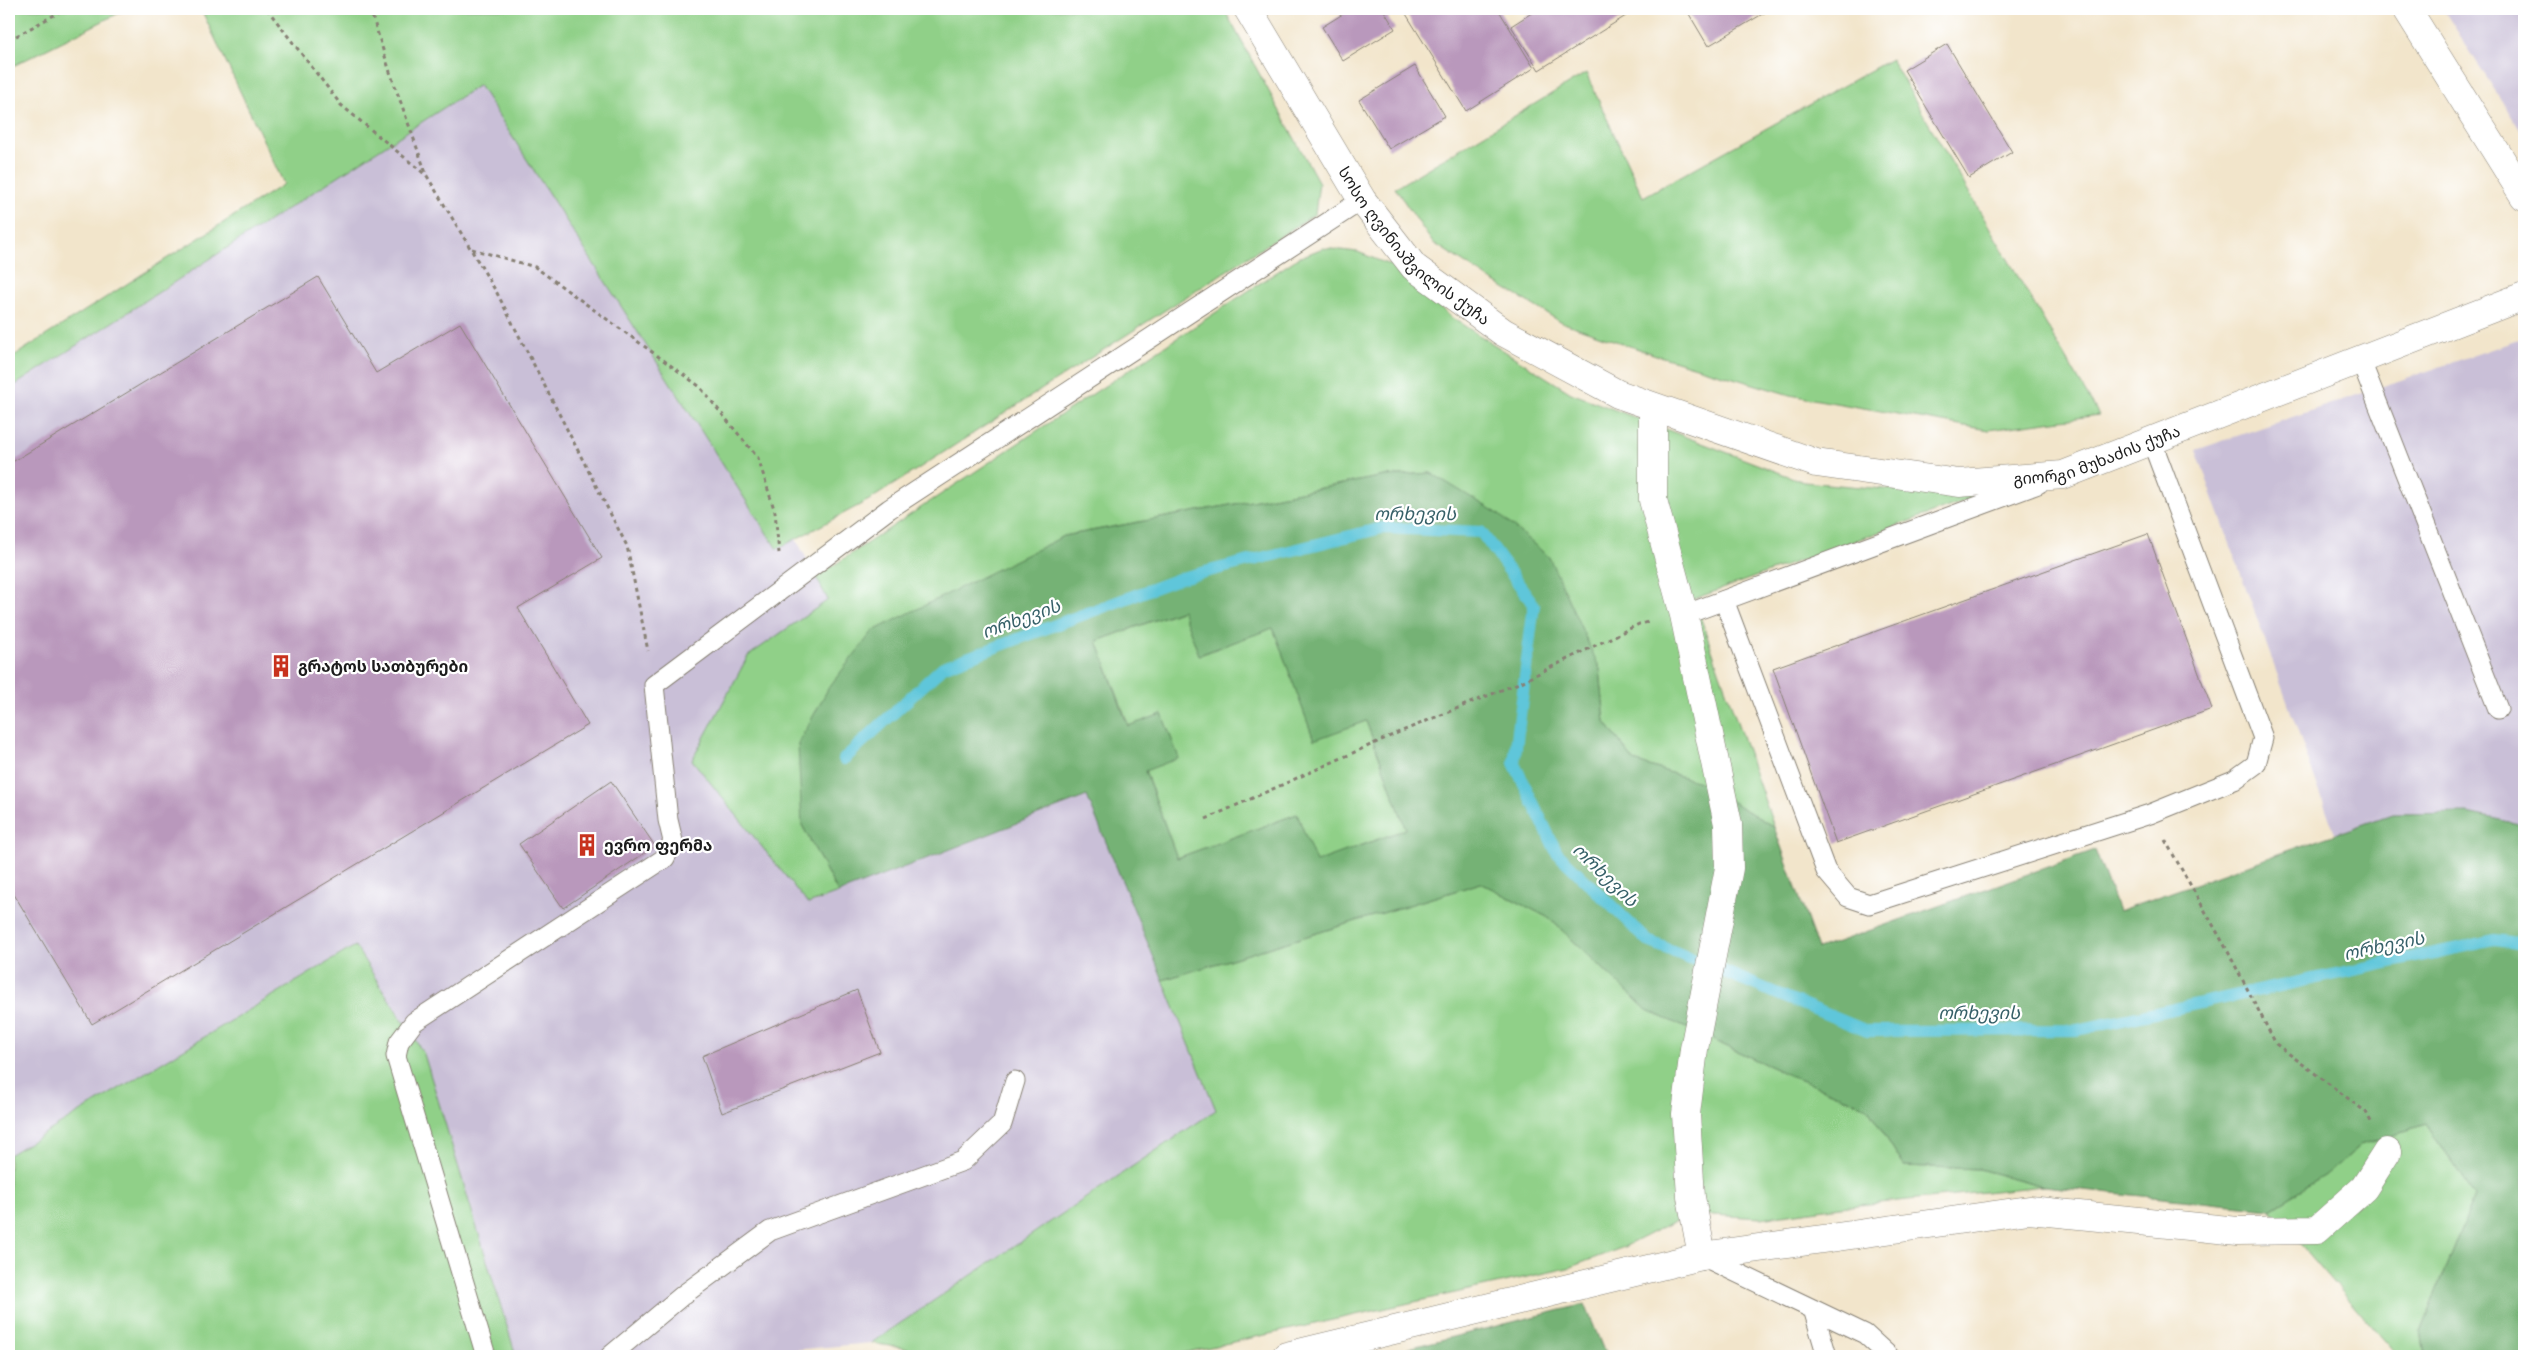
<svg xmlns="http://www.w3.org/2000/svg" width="2533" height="1365" font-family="Mynerve,'Noto Sans Georgian',sans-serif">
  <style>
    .industrial { fill: #c9bfd7 }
    .green { fill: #90d088; stroke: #567652 }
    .forest { fill: #74b274; stroke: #486748; fill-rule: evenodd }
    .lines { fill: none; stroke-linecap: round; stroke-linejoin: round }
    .stream { stroke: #5ec6da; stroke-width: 12 }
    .building { fill: #b998bc }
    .lane-casing { stroke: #878074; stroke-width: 21 }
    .street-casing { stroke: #878074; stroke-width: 29 }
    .path { stroke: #878074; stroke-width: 3; stroke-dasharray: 4 4; stroke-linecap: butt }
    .lane { stroke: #fff; stroke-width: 19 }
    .street { stroke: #fff; stroke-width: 28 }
    .labels { text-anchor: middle; stroke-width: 4.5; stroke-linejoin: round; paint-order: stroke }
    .street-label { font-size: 16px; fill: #1c1c1c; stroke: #fff }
    .poi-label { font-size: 16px; font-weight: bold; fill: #1c1c1c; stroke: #fff; text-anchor: start }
    .water-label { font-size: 18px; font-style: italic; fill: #366068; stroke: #fff }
  </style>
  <rect width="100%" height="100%" fill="#fff"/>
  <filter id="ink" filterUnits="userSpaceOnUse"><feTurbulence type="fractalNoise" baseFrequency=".02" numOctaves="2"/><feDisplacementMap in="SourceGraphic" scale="10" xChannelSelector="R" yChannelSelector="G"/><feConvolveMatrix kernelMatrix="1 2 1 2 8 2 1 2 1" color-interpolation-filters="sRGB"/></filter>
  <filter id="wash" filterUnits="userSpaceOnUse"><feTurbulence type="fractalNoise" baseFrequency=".0096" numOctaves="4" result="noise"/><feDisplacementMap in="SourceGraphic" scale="20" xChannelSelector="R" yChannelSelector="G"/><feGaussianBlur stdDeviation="1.12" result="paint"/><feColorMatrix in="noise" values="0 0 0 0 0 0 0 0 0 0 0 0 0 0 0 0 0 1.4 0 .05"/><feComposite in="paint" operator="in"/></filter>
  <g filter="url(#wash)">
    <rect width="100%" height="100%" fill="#f2e5cb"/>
    <!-- industrial -->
    <path class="industrial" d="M2443 9H2524V136Z
      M479 85 777 549 796 539 829 600 748 656 809 904 1088 796 1216 1110 871 1343 724 1356H516L424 1054 355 946 9 1155V389Z
      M2524 338V825L2467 813 2392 814 2335 834 2196 450Z"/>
    <!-- green -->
    <path class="green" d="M9 9H127L9 68Z
      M201 9H1224L1319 183 1315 214 871 499 777 549 479 85 9 389V359L284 184Z
      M1891 59 2099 415 1988 430 1790 395 1656 355 1561 322 1491 280 1432 242 1395 188 1586 73 1643 197Z
      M1323 248 1358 252 1397 268 1452 318 1571 393 1804 482 1976 497 1694 599 1774 827 1699 782 1634 761 1605 722 1600 669 1431 473 1385 476 1064 536 802 825 838 893 808 904 692 760 748 656 828 600 816 577 1298 258Z
      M1183 610 1200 655 1273 627 1314 739 1366 721 1406 829 1315 863 1297 814 1177 858 1145 770 1178 757 1162 714 1129 726 1097 641Z
      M1481 883 1549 918 1647 1010 1789 1075 1867 1107 1904 1166 1979 1169 2043 1186 1840 1207 1761 1218 1713 1215 1673 1222 1624 1247 1568 1268 1170 1356H952L871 1343 1216 1110 1163 980Z
      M355 946 424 1054 516 1356H9V1155Z
      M2426 1124 2474 1196 2421 1330 2425 1356H2398L2270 1209 2329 1173 2361 1145Z"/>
    <!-- forest -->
    <path class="forest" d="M1431 473 1497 513 1549 557 1600 669 1605 722 1634 761 1699 782 1774 827 1818 949 2095 850 2118 911 2392 814 2467 813 2524 825V1356H2425L2421 1330 2474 1196 2426 1124 2361 1145 2329 1173 2270 1209 2043 1186 1979 1169 1904 1166 1867 1107 1789 1075 1647 1010 1549 918 1481 883 1163 980 1087 796 838 893 802 825 798 744 829 687 873 631 1064 536 1385 476ZM1182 610 1199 655 1273 628 1314 740 1366 721 1406 829 1316 862 1297 814 1177 858 1145 771 1179 758 1162 714 1128 726 1097 641Z
      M1585 1304 1606 1356H1376Z"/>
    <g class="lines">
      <!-- stream -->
      <path class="stream" d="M844 759 943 667 1181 578 1382 528 1481 532 1534 605 1514 763 1557 853 1648 941 1702 963
        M1720 970 1867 1031 2077 1030 2247 993
        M2252 992 2495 940 2524 944"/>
    </g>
    <g id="blocks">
      <!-- building -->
      <path class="building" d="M1351 9H1383L1395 29 1343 61 1322 27Z
        M1403 9H1498L1534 68 1466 111Z
        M1538 9H1637L1539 70 1511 26Z
        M1686 9H1771L1708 46Z
        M1947 44 2012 152 1969 178 1904 70Z
        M1415 66 1445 116 1389 149 1359 100Z
        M318 277 376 373 460 323 602 558 518 608 588 725 92 1024 9 886V464Z
        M2148 534 2212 709 1836 843 1773 668Z
        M611 781 655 846 563 908 519 844Z
        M857 990 880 1052 722 1113 702 1056Z"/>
    </g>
  </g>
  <g filter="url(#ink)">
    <use href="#blocks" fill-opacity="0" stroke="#878074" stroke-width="1"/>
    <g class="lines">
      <defs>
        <path id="lane" d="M2361 361 2498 709
          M1724 600 1826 871 1848 897 1869 904 2150 814 2234 780 2256 764 2263 738 2152 442
          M1684 615 2038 484
          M1702 1256 1865 1334 1889 1356
          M1813 1309 1827 1356
          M486 1356 396 1056 399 1042 414 1022 665 858 673 841 668 820 654 685 889 509 1362 200
          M610 1356 683 1295 770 1231 963 1161 1002 1124 1015 1081"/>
        <g id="street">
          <path id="s1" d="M1248 9 1362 200 1414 267 1503 332 1618 394 1816 463 1959 483 2063 475 2524 296"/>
          <path d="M2407 9 2524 196"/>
          <path d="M1653 407V500L1684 615 1728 824 1729 868 1694 1049 1686 1114 1691 1197 1702 1256"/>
          <path d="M1286 1356 1702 1256 2029 1210 2238 1231 2317 1230 2364 1188 2387 1152"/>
        </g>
      </defs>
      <!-- lane casing -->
      <use href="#lane" class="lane-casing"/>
      <!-- street casing -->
      <use href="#street" class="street-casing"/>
      <!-- path -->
      <path class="path" d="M267 9 341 105 427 176
        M370 9 390 72 427 176 497 293 627 546 648 651
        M9 40 65 9
        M472 249 535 267 699 386 758 458 775 512 779 553
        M1206 819 1395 734 1521 682 1639 624 1649 622
        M2165 840 2226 948 2276 1044 2366 1112 2371 1122"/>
      <!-- lane -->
      <use href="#lane" class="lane"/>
      <!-- street -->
      <use href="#street" class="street"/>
    </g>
  </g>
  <!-- icons -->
  <defs>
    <symbol id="building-bare" viewBox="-9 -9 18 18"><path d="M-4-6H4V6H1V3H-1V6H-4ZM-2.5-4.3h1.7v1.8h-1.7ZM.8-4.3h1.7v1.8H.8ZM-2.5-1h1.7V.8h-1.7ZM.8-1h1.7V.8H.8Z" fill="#c8321e" stroke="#fff" stroke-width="2.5" paint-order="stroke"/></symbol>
  </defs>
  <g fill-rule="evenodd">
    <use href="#building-bare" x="265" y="650" width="32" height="32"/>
    <use href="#building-bare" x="571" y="829" width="32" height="32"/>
  </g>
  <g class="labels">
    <!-- street labels -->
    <g class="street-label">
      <text dy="6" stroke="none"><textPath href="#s1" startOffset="292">სოსო ღვინიაშვილის ქუჩა</textPath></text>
      <text dy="6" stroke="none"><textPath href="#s1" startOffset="1044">გიორგი მუხაძის ქუჩა</textPath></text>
    </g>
    <!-- poi labels -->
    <g class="poi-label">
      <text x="298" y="672">გრატოს სათბურები</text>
      <text x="604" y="851">ევრო ფერმა</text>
    </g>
    <!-- water labels -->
    <g class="water-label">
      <text x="1415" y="520">ორხევის</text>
      <text transform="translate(1021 619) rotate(-20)" y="6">ორხევის</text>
      <text transform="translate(1605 875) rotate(44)" y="6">ორხევის</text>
      <text transform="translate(2384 946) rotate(-12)" y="6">ორხევის</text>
      <text x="1979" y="1019">ორხევის</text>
    </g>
  </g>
  <!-- margin -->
  <rect width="2533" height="1365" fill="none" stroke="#fff" stroke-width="30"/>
</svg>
